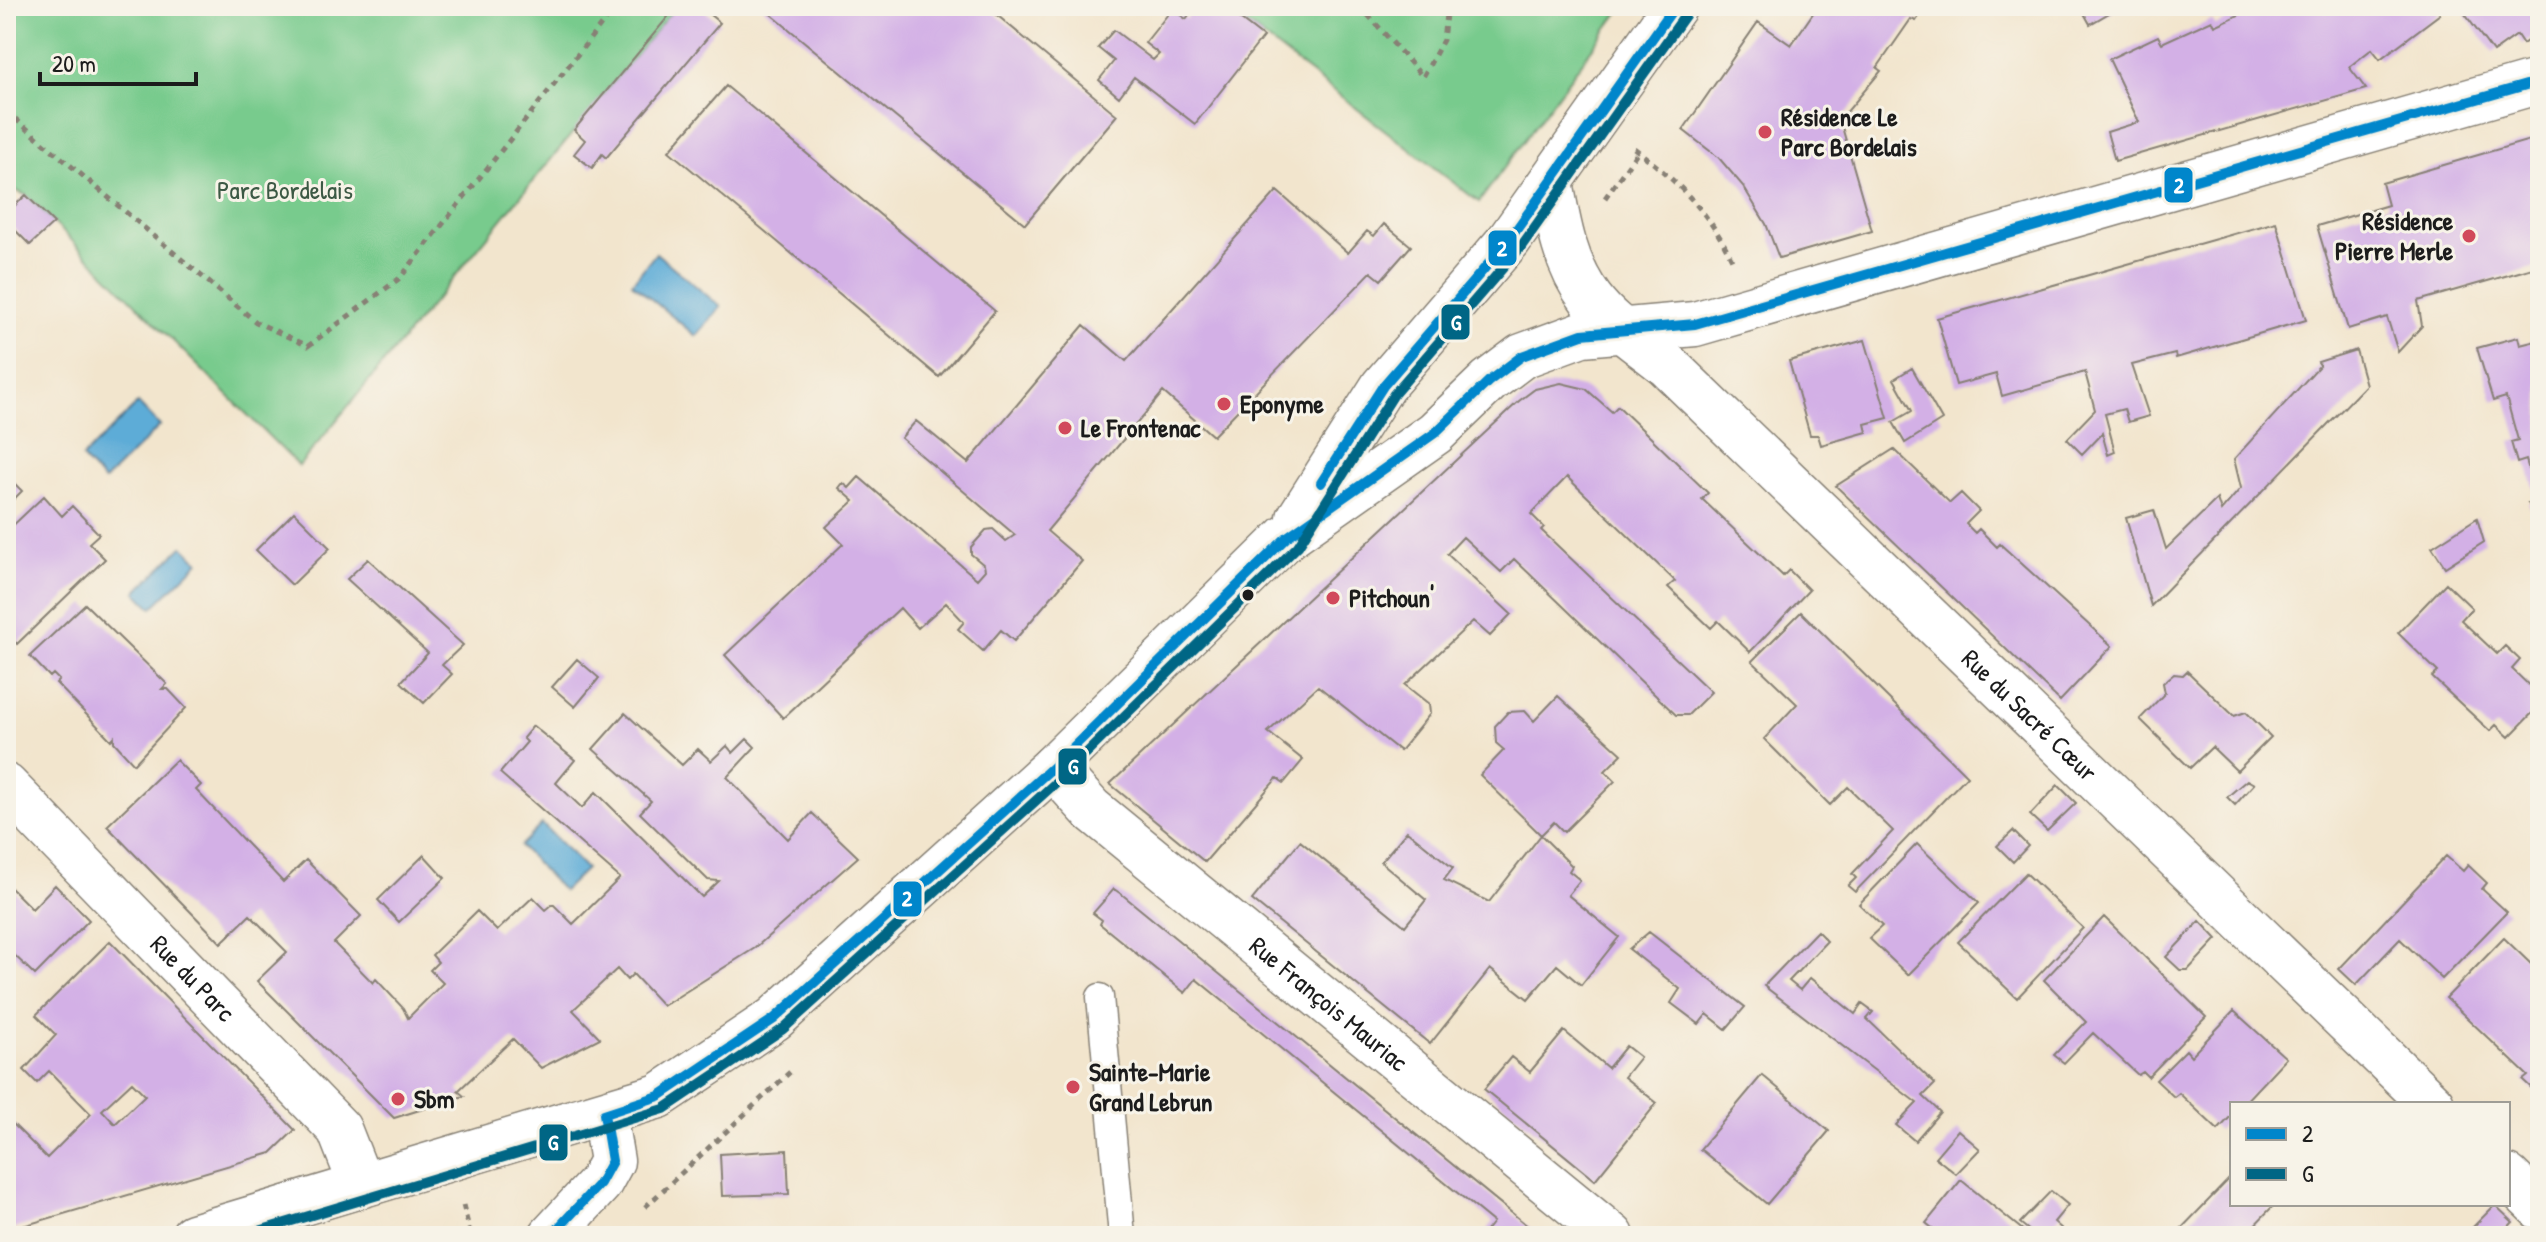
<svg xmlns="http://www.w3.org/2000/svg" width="2546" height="1242" font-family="'Patrick Hand',sans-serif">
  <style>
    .green { fill: #78cb8d; stroke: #4a7454; stroke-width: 2 }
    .water { fill: #5dacd7; stroke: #3c647a; stroke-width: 2 }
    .building { fill: #d3b0e6; fill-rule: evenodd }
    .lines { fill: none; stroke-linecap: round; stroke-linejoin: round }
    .service-casing { stroke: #878074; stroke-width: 29 }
    .minor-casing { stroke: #878074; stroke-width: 47 }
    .tertiary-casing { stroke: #878074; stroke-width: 47 }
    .secondary-casing { stroke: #878074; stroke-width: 47 }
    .path { stroke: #878074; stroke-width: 5; stroke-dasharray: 6 6; stroke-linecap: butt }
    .service { stroke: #fff; stroke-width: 26 }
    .minor { stroke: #fff; stroke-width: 44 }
    .tertiary { stroke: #fff; stroke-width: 44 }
    .secondary { stroke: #fff; stroke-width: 44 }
    .bus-1-casing { stroke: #f7f3e8; stroke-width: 16 }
    .bus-2-casing { stroke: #f7f3e8; stroke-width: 16 }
    .bus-1 { stroke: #0086cb; stroke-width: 10 }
    .bus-2 { stroke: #006685; stroke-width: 10 }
    .poi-dot { fill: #d1495b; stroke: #f7f3e8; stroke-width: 3 }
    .bus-dot { fill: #1c1c1c; stroke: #f7f3e8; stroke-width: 3 }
    .labels { text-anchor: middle; stroke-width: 6; stroke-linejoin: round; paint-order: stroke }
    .poi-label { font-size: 26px; font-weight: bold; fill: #1c1c1c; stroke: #f7f3e8; text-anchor: start }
    .park-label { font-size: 26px; fill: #3c5944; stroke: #f7f3e8 }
    .street-label { font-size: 26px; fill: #1c1c1c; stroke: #f7f3e8 }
    .line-badge { stroke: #f7f3e8; stroke-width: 3 }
    .badge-label { font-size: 22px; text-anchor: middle; font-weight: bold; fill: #fff }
  </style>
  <rect width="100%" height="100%" fill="#f7f3e8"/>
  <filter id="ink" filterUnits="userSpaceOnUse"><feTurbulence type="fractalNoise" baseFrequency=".0125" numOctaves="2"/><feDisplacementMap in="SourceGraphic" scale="16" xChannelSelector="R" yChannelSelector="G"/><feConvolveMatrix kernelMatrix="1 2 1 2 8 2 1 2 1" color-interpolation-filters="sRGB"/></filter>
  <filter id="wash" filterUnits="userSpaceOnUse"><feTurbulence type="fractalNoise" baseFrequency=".006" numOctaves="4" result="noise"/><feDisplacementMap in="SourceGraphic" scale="32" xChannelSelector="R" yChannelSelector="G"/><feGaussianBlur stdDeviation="1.8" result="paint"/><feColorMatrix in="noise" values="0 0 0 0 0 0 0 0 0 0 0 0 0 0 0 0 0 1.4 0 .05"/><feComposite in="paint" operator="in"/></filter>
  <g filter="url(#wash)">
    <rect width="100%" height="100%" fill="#f2e5cd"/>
    <!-- green -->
    <path class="green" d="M6 6H677L299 466 26 195 6 186Z
      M1223 6H1623L1479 202Z"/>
    <!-- water -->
    <path class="water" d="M656 253 721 307 696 336 632 283Z
      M138 403 160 426 104 481 82 458Z
      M183 546 199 562 152 608 136 592Z
      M542 824 586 869 563 891 520 846Z"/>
    <g id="blocks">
      <!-- building -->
      <path class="building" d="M677 6H699L720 23 606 158 602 154 592 168 574 154 585 140 574 130Z
        M761 6H986L1117 115 1025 224Z
        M1184 6H1223L1263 37 1195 124 1134 77 1119 97 1099 80 1114 61 1098 48 1114 30 1153 60 1159 54 1145 43 1172 9 1186 19 1191 12Z
        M1818 6H1926L1916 21 1911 19 1877 68 1881 71 1840 120 1872 231 1779 258 1766 224 1743 186 1719 158 1683 130 1758 22 1791 45Z
        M2080 6H2121L2090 24Z
        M2258 6H2434L2440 14 2380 59 2372 49 2349 67 2366 89 2115 161 2107 132 2139 122 2109 59 2158 36 2162 43 2212 20 2215 26Z
        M2459 6H2540V31L2523 44 2517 35 2493 52Z
        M726 86 995 311 939 377 669 151Z
        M2540 137V266L2418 301 2422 326 2398 352 2387 317 2348 329 2317 226 2388 205 2382 183Z
        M1277 191 1348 253 1367 231 1374 236 1384 224 1411 246 1381 280 1371 272 1213 436 1163 392 1047 531 1082 561 1014 641 1001 630 983 651 958 629 964 622 946 603 918 628 900 608 783 718 725 655 843 544 826 527 854 501 839 488 843 483 849 488 859 477 977 579 985 570 984 565 971 554V547L986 530 993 529 1006 541 1015 535 901 438 916 421 968 463 1084 325 1126 361Z
        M26 195 54 223 30 245 6 221V214Z
        M2276 222 2306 320 2176 358 2175 354 2132 365 2149 416 2128 422 2124 409 2105 414 2115 452 2108 455 2102 433 2082 454 2067 439 2095 410 2085 372 2002 396 1996 374 1956 385 1937 318Z
        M2518 337 2520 345 2540 340V524L2528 503 2538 501 2526 460 2517 463 2511 442 2518 440 2506 397 2493 401 2477 348Z
        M1865 340 1888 418 1865 424 1867 432 1821 445 1818 435H1810L1789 361Z
        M2356 350 2366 385 2151 606 2126 518 2154 510 2166 549 2217 499 2221 511 2241 488 2234 459 2320 365 2318 362Z
        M1912 368 1942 420 1905 443 1893 422 1912 411 1894 379Z
        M1561 383 1586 389 1612 412 1618 406 1708 493 1702 499 1783 576 1789 570 1809 590 1750 652 1718 621 1711 628 1668 587 1675 581 1567 477 1531 514 1544 527 1541 530 1711 692 1688 715H1676L1514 559 1501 572 1463 537 1447 554 1511 614 1490 636 1473 621 1405 685 1429 704 1430 714 1400 751 1318 686 1268 732 1303 760 1284 783 1277 778 1205 862 1110 784 1519 401 1535 389Z
        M1894 449 1950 503 1961 493 1979 511 1966 524 1975 533 1979 529 1997 547 2000 544 2112 646 2060 701 1836 486Z
        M6 475 22 491 6 507Z
        M44 496 62 516 72 506 99 534 89 543 105 559 17 644 6 633V532Z
        M294 512 330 548 292 585 256 550Z
        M2477 518 2484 542 2445 567 2432 547Z
        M368 559 463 645 442 665 452 674 424 703 401 682 428 653 347 579Z
        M2446 583 2472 608 2461 620 2497 654 2505 646 2520 660 2512 669 2540 696V705L2509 737 2496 725 2490 731 2432 677 2438 672 2398 633Z
        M85 604 167 684 162 689H168L186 708 134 764 114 742V737L111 740 56 683 59 680 53 674 50 677 30 656Z
        M1801 612 1967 776 1855 892 1848 886 1856 878 1852 874 1893 831 1848 787 1830 805 1764 739 1797 704 1752 661Z
        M577 659 599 678 575 707 552 687Z
        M2187 671 2234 716 2246 712 2271 737 2237 771 2212 747 2190 768 2140 719 2165 693 2163 683 2174 674 2183 675Z
        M1558 696 1622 754 1605 771 1615 781 1564 832 1554 822 1541 835 1480 775 1504 750 1496 743 1495 726 1508 712 1525 711 1534 721Z
        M625 713 682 765 698 749 711 761 727 746 733 753 747 739 755 747 727 777 788 839 812 813 858 857 755 948 663 1006 633 974 627 980 617 969 573 1010 600 1038 541 1068 513 1039 458 1091 464 1096 394 1118 257 981 287 952 250 915 221 943 107 826 176 760 201 785 196 790 283 882 306 860 361 916 334 943 373 983 376 979 403 1008 408 1018 443 983 430 970 438 962 432 955 477 911 497 931 533 897 546 910 553 904 573 924 620 878 500 773 527 742 523 738 533 726 575 760 556 783 582 808 596 792 702 897 719 881 708 880 640 813 651 801 593 749Z
        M2247 780 2254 784 2235 805 2227 797Z
        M2058 785 2076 803 2047 831 2030 815Z
        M1407 831 1453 868 1444 880 1489 902 1541 835 1572 866 1569 871 1580 880 1568 895 1619 937 1581 985 1557 965 1528 999 1490 969 1430 1044 1252 900 1300 841 1405 926 1426 900 1381 862Z
        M2013 831 2028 846 2013 862 1997 846Z
        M1917 844 1979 903 1908 975 1869 938 1882 926 1859 904Z
        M424 855 445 878 399 922 378 900Z
        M2446 856 2463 871 2468 865 2487 883 2482 889 2507 912 2442 979 2400 939 2356 985 2339 969Z
        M2026 873 2083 928 2017 998 1958 942Z
        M6 883 32 909 55 885 89 920 35 975 6 947Z
        M1114 889 1124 896 1540 1236H1482L1493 1222 1196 979 1185 993 1100 924 1102 920 1093 913Z
        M2104 917 2206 1017 2148 1077 2143 1072 2138 1075 2093 1033 2064 1063 2054 1055 2086 1022 2044 980Z
        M2200 921 2217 939 2188 970H2180L2166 957Z
        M1817 931 1827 941 1789 981 1800 990 1810 978 1855 1014 1862 1004 1873 1012 1867 1019 1935 1084 1923 1096 1940 1112 1915 1141 1896 1125 1917 1103 1764 986Z
        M1649 932 1745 1007 1726 1029 1707 1014 1699 1024 1671 1003 1680 989 1629 949Z
        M2504 938 2532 965 2540 957V1096L2523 1080 2528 1076 2446 998Z
        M110 941 295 1130 271 1153 6 1231V1117L47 1158 91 1114 49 1071 37 1083 24 1070 56 1035 36 1015ZM132 1082 145 1095 115 1124 102 1110Z
        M2234 1011 2286 1058 2243 1104H2232V1115L2218 1130 2179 1093 2174 1097 2156 1080 2186 1050 2191 1056Z
        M1564 1031 1608 1068 1626 1046 1640 1057 1624 1077 1657 1103 1595 1180 1484 1089 1511 1057 1530 1072Z
        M1762 1075 1829 1131 1767 1204 1700 1149Z
        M1958 1130 1980 1149 1956 1174 1935 1157Z
        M787 1150 789 1194 722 1196 720 1154Z
        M2232 1176V1204H2275L2244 1236H2174Z
        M1961 1180 2030 1236H1942L1926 1223Z
        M2051 1191 2068 1205 2054 1222 2062 1229 2056 1236H2036L2020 1223Z
        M2495 1205 2513 1222 2500 1236H2464Z"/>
    </g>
  </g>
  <g filter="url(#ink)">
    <use href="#blocks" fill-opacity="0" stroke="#878074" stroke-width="2"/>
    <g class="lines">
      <defs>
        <path id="service" d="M1100 997 1122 1236"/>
        <g id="minor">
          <path id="s1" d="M1551 182C1558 223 1565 265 1591 299 1610 325 1643 345 1667 365L2432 1104"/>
          <path id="s2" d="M1053 767 1091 809 1612 1236"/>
          <path id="s3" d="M6 786 339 1129 361 1185"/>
          <path d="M2508 1177 2540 1208"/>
        </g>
        <path id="tertiary" d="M551 1236 600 1183 612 1161 604 1114"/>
        <path id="secondary" d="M1299 518 1383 386 1509 240 1675 6
          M193 1236 659 1096 774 1019 1053 767 1287 537 1435 433 1489 381 1522 356 1582 334 1695 324 2540 81"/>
      </defs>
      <!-- service casing -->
      <use href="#service" class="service-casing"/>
      <!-- minor casing -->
      <use href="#minor" class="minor-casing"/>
      <!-- tertiary casing -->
      <use href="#tertiary" class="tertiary-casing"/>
      <!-- secondary casing -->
      <use href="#secondary" class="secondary-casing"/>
      <!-- path -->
      <path class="path" d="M1360 6 1423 77 1443 40 1447 6
        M6 111 256 322 308 346 400 278 616 6
        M1634 148C1677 181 1710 212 1733 262
        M1605 198 1638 151
        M463 1205 471 1236
        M645 1207 790 1072"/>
      <!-- service -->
      <use href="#service" class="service"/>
      <!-- minor -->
      <use href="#minor" class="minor"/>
      <!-- tertiary -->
      <use href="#tertiary" class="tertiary"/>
      <!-- secondary -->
      <use href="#secondary" class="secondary"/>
      <defs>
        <path id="bus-1" d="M1321 483 1383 386 1509 240 1675 6
          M604 1114 659 1096 774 1019 1053 767 1287 537 1435 433 1489 381 1522 356 1582 334 1695 324 2540 81
          M551 1236 600 1183 612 1161 604 1114"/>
        <path id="bus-2" d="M242 1236 664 1109 783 1029 1062 777 1298 546 1394 394 1520 248 1686 14"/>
      </defs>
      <!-- bus-1 casing -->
      <use href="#bus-1" class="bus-1-casing"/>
      <!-- bus-2 casing -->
      <use href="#bus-2" class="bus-2-casing"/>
      <!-- bus-1 -->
      <use href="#bus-1" class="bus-1"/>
      <!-- bus-2 -->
      <use href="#bus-2" class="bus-2"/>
    </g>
  </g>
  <!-- markers -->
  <g class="poi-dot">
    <circle cx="1765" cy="132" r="8"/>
    <circle cx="2469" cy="236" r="8"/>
    <circle cx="1224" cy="404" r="8"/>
    <circle cx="1065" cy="428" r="8"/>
    <circle cx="1333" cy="598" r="8"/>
    <circle cx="1073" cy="1087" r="8"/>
    <circle cx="398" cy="1099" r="8"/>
  </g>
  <circle class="bus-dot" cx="1248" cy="595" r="7"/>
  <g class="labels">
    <!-- poi labels -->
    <g class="poi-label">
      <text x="1781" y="126">Résidence Le<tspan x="1781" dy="30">Parc Bordelais</tspan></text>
      <text x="2453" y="230" text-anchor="end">Résidence<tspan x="2453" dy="30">Pierre Merle</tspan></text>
      <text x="1240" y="413">Eponyme</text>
      <text x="1081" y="437">Le Frontenac</text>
      <text x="1349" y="607">Pitchoun'</text>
      <text x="1089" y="1081">Sainte-Marie<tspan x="1089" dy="30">Grand Lebrun</tspan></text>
      <text x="414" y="1108">Sbm</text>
    </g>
    <!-- park labels -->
    <g class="park-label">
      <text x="285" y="199">Parc Bordelais</text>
    </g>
    <!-- street labels -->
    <g class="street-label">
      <text dy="9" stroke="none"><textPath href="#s1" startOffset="730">Rue du Sacré Cœur</textPath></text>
      <text dy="9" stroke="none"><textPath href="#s3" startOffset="268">Rue du Parc</textPath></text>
      <text dy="9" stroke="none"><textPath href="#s2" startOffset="364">Rue François Mauriac</textPath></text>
    </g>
  </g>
  <g class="line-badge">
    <rect x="2163" y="166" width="31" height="38" rx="8" fill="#0086cb"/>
    <rect x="1487" y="229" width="31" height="38" rx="8" fill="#0086cb"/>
    <rect x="1440" y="303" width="31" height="38" rx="8" fill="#006685"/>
    <rect x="1057" y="747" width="31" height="39" rx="8" fill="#006685"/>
    <rect x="892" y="880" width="31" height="38" rx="8" fill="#0086cb"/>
    <rect x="538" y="1123" width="31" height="39" rx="8" fill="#006685"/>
  </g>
  <g class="badge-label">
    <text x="2179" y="193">2</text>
    <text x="1502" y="256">2</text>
    <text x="1456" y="330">G</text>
    <text x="1073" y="774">G</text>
    <text x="907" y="906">2</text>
    <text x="553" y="1150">G</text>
  </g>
  <!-- margin -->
  <rect width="2546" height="1242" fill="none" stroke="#f7f3e8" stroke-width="32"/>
  <!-- legend -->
  <rect x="2230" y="1102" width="280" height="104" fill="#f7f3e8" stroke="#9f9d96" stroke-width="2"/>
  <rect x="2246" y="1128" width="40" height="12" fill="#0086cb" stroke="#9f9d96" stroke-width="2"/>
  <text x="2302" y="1142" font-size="24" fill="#1c1c1c">2</text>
  <rect x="2246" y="1168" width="40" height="12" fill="#006685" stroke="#9f9d96" stroke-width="2"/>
  <text x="2302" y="1182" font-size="24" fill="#1c1c1c">G</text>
  <!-- scale -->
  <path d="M40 72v12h156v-12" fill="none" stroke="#1c1c1c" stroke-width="4"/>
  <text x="52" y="72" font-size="24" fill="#1c1c1c" stroke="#f7f3e8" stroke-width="6" paint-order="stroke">20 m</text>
</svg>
